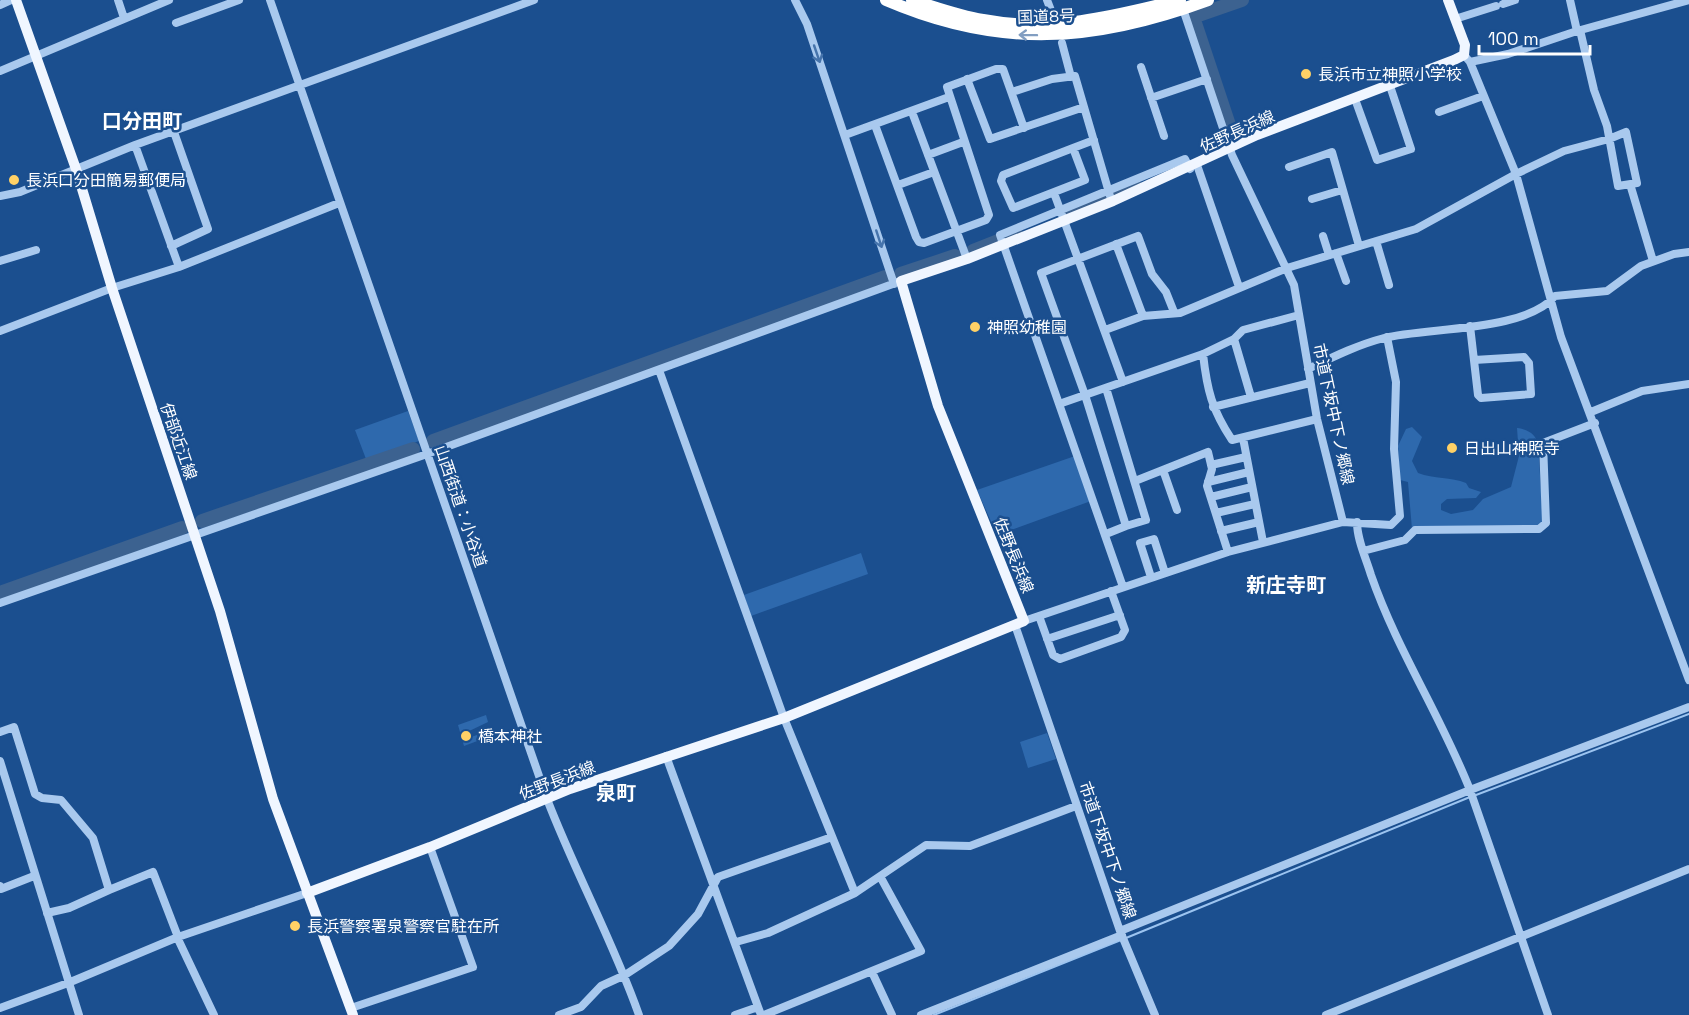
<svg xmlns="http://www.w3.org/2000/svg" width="1689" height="1015" font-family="'Space Grotesk','Noto Sans JP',sans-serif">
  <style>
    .green { fill: #2e69ad }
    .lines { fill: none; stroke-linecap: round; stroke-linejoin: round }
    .stream { stroke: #9cc4f0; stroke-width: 2 }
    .river { stroke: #3c6290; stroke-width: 14 }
    .minor { stroke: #a9c9ee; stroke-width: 8 }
    .major { stroke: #f0f6ff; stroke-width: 10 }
    .highway { stroke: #fff; stroke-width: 12 }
    .oneway { stroke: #829ec1 }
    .oneway2 { stroke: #4674ac }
    .poi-dot { fill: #ffd166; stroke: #1b4f8f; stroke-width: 2 }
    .labels { text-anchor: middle; stroke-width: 5; stroke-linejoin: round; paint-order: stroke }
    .street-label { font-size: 16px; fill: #fff; stroke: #1b4f8f }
    .poi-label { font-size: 16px; fill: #fff; stroke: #1b4f8f; text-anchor: start }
    .quarter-label { font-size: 20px; font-weight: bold; fill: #fff; stroke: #1b4f8f }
  </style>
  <rect width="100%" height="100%" fill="#1b4f8f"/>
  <!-- green -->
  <path class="green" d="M408 411 419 441 366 459 355 430Z
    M1412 427 1422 437 1412 461 1418 473C1434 479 1451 477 1466 483L1469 488 1481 492 1476 498 1447 499 1441 504V510L1451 514 1473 510 1483 499 1511 487 1519 456 1517 428C1527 429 1536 434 1538 444L1543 522 1539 527 1412 529 1408 482 1400 480 1398 446 1406 429Z
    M1075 456 1091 501 997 535 977 490Z
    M861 553 868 574 751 616 744 595Z
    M486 715 488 722 463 734 465 739 477 735 480 740 464 746 458 725Z
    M1047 733 1056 759 1028 768 1020 742Z"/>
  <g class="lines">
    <!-- stream -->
    <path class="stream" d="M1476 795 1689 714
      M1126 938 1470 797
      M934 1015 1121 940"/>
    <!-- river -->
    <path class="river" d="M1233 137 1194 20 1196 16 1242 0
      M1070 212 1135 186
      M973 251 1016 234
      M901 274 955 256
      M433 441 885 277
      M202 521 413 449
      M0 593 182 528"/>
    <!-- minor -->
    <path class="minor" d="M118 0 124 18
      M270 0 547 799C575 872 613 941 639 1015
      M795 0 807 24 894 284
      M1047 0 1052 13
      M1570 0 1577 31
      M1503 4 1515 0
      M0 5 11 0
      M1455 19 1496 6
      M176 23 239 0
      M1062 43 1071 77
      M1464 55 1470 62 1516 174 1564 151 1609 139 1626 132 1637 183 1618 186 1607 126 1594 90 1580 30
      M1470 62 1508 54 1577 31 1689 0
      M1141 67 1164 136
      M0 71 169 0
      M967 79 990 139 1084 107
      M1012 92 1052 79 1075 76 1110 196
      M1151 98 1207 79
      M1355 99 1377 160 1411 149 1390 86
      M912 112 967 259
      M1439 112 1483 96
      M875 125 916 237 919 242 924 243 986 220 989 215 947 87 996 69H1003L1024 128
      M845 135 949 97
      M135 145 179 267
      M1073 148 1085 180 1013 208 1001 181 1003 175Z
      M1073 148 1094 140
      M928 155 963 142
      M1197 165 1239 287
      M1289 167 1332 152 1359 246
      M1630 184 1653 261
      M898 185 934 172
      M1054 193 1123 382
      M0 196 20 192 135 145 534 0
      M1312 199 1342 190
      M1323 236 1329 255
      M1376 241 1389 285
      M1116 244 1143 316
      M171 246 208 229 174 132
      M1336 253 1346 281
      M0 261 36 250
      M1470 326 1478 395 1481 398 1531 394 1529 363 1524 357 1474 360
      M1105 330 1143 316 1180 313 1287 268 1416 229 1516 174 1561 337 1689 680
      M0 331 112 288 179 267 339 203
      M1234 339 1251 397
      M1203 354C1207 390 1212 410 1232 440L1317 419
      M1308 369C1333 357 1357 345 1384 338 1428 327 1525 332 1555 296L1607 291 1641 266 1674 254 1689 252
      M659 370 784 718 855 893
      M1106 388 1146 520 1126 526
      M1059 404 1203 354 1234 339 1243 330 1299 315
      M1213 407 1310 383
      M1591 412 1642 391 1689 384
      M1243 438 1263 542
      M1211 465 1246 457
      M1163 470 1177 510
      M1135 481 1208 452 1212 469 1207 486 1228 552
      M1208 482 1249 472
      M1211 497 1252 487
      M1216 513 1255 504
      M1343 522 1391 525 1400 516 1394 449 1396 382 1387 337
      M1357 522C1357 540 1366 558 1371 575 1397 650 1441 716 1470 790L1548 1015
      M1221 531 1259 522
      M1106 534 1126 526 1085 395 1041 273 1138 236 1152 274 1166 292 1174 312
      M1363 551 1405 540 1415 530 1539 529 1546 523 1543 443 1595 423
      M1151 577 1140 543 1154 539 1165 573
      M1123 587 1000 235 1185 159 1190 169
      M0 603 427 454 901 281
      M1039 616 1053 655 1060 659 1121 637 1125 630 1111 591
      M1024 621 1228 552 1343 522 1317 419 1294 285 1232 155 1181 3
      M1015 625 1120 931 1155 1015
      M1047 639 1120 615
      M0 732 14 727 35 794 42 798 61 800 93 838 109 890 153 872 178 937
      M666 756 761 1015
      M0 761 79 1015
      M0 886 1 889 34 876
      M47 913 69 908 109 890
      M1120 931 1470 790 1689 707
      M177 937 214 1015
      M736 942 768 933 855 893 926 845 970 846 1076 806
      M872 972 892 1015
      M0 1008 68 983 178 937 307 893
      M351 1008 473 967 430 847
      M559 1015 581 1007 601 986 625 975 669 946 698 914 718 877 832 837
      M735 1015 758 1007
      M764 1015 921 951 881 878
      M921 1015 1122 935
      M1326 1015 1689 869"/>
    <!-- major -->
    <path class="major" d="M16 0 76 169 112 288 220 611 273 799 353 1015
      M307 893 430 847 570 789 784 718 1024 621 938 406 901 281 967 259 1113 201 1257 135 1454 60 1464 55 1465 45 1448 0"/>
    <!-- highway -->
    <path class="highway" d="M886 0C1000 49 1094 42 1208 0
      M912 0C936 8 959 16 983 20 1050 33 1116 16 1180 0"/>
  </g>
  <!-- one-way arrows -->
  <defs><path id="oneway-shaft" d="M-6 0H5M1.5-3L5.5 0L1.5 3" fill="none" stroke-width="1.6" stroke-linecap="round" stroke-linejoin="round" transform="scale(1.5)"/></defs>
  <use class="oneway" href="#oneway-shaft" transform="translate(1028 35) rotate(-179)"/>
  <g class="oneway2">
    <use href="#oneway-shaft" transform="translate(817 54) rotate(71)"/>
    <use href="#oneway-shaft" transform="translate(879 239) rotate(72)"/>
  </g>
  <!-- markers -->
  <g class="poi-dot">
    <circle cx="1306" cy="74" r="6"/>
    <circle cx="14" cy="180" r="6"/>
    <circle cx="975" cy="327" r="6"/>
    <circle cx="1452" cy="448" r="6"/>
    <circle cx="466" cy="736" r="6"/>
    <circle cx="295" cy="926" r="6"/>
  </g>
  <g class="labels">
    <!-- street labels -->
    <g class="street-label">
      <text transform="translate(1046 16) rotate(-2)" y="6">国道8号</text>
      <text transform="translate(1237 131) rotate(-24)" y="6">佐野長浜線</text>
      <text transform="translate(1334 414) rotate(78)" y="6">市道下坂中下ノ郷線</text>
      <text transform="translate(179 441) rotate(71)" y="6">伊部近江線</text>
      <text transform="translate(461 506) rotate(71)" y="6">山西街道：小谷道</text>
      <text transform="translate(1014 555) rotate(68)" y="6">佐野長浜線</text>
      <text transform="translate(557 780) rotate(-21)" y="6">佐野長浜線</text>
      <text transform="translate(1108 850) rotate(71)" y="6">市道下坂中下ノ郷線</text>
    </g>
    <!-- poi labels -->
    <g class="poi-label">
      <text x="1318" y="80">長浜市立神照小学校</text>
      <text x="26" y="186">長浜口分田簡易郵便局</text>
      <text x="987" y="333">神照幼稚園</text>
      <text x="1464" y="454">日出山神照寺</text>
      <text x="478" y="742">橋本神社</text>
      <text x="307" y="932">長浜警察署泉警察官駐在所</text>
    </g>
    <!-- quarter labels -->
    <g class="quarter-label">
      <text x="142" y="128">口分田町</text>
      <text x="1286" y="592">新庄寺町</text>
      <text x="616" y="800">泉町</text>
    </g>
  </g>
  <!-- scale -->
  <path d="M1479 45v9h111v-9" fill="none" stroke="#ffffff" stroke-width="3"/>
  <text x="1488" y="45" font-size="18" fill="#ffffff" stroke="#1b4f8f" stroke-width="4.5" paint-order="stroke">100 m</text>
</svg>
